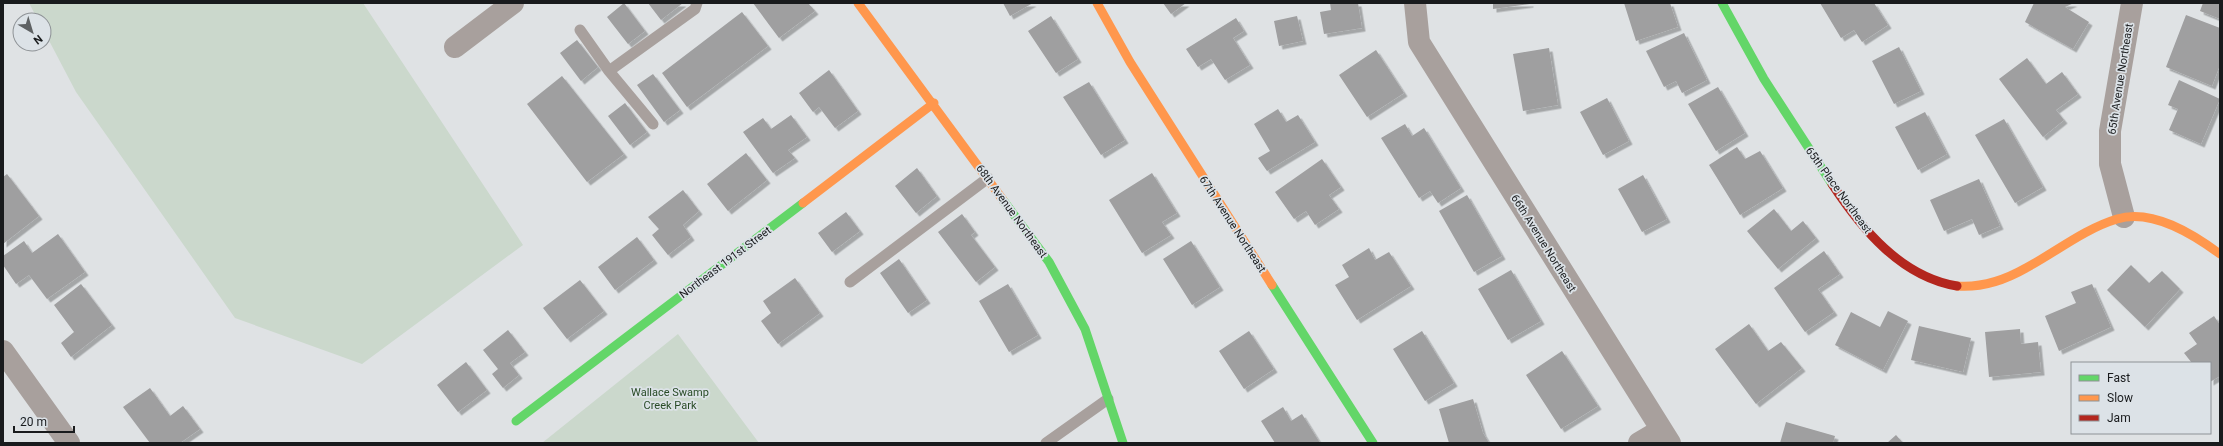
<svg xmlns="http://www.w3.org/2000/svg" width="2223" height="446" font-family="Roboto,sans-serif">
  <style>
    .green { fill: #cbd8cc }
    .building { fill: #9f9fa0; filter: url(#shadow) }
    .lines { fill: none; stroke-linecap: round; stroke-linejoin: round }
    .lane { stroke: #a8a09d; stroke-width: 11 }
    .street { stroke: #a8a09d; stroke-width: 22 }
    .fast { stroke: #63d668; stroke-width: 9 }
    .slow { stroke: #ff974d; stroke-width: 9 }
    .jam { stroke: #b3261e; stroke-width: 9 }
    .labels { text-anchor: middle; stroke-width: 3.5; stroke-linejoin: round; paint-order: stroke }
    .street-label { font-size: 11px; fill: #191b1d; stroke: #dce2e7 }
    .park-label { font-size: 11px; fill: #284b26; stroke: #dce2e7 }
  </style>
  <defs>
    <filter id="shadow"><feDropShadow dx="3.5" dy="3.5" stdDeviation="0" flood-color="#0004"/></filter>
  </defs>
  <rect width="100%" height="100%" fill="#dfe2e4"/>
  <!-- green -->
  <path class="green" d="M29 3H363L523 245 362 364 235 318 76 92 44 31V20H38Z
    M678 334 759 443H542Z"/>
  <!-- building -->
  <path class="building" d="M624 3 645 31 628 44 607 17Z
    M648 3H683L661 20Z
    M753 3H808L815 11 779 38Z
    M1003 3H1033L1010 16Z
    M1163 3H1186L1171 14Z
    M1330 3H1358L1362 28 1324 34 1320 12 1331 10Z
    M1493 3H1530V4L1493 9Z
    M1624 3H1670L1678 27 1636 41Z
    M1820 3H1874L1888 25 1862 42 1854 30 1841 38Z
    M2034 3H2074L2065 7 2089 22 2073 49 2025 22Z
    M2203 3H2220V19L2200 11Z
    M742 12 768 46 687 107 662 73Z
    M2186 15 2220 28V65L2212 86 2166 67Z
    M1051 16 1078 59 1056 73 1028 31Z
    M1297 16 1303 41 1279 46 1274 21Z
    M1236 18 1244 31 1233 38 1250 65 1225 80 1211 59 1198 67 1186 49Z
    M1684 33 1707 80 1682 93 1676 81 1664 87 1646 51Z
    M577 40 598 67 581 81 560 53Z
    M1899 47 1921 91 1894 104 1872 61Z
    M1549 48 1558 105 1523 111 1513 54Z
    M1376 50 1404 93 1367 117 1339 75Z
    M2027 58 2046 84 2062 72 2078 94 2056 110 2064 120 2043 137 1999 79Z
    M829 70 858 111 835 128 819 107 813 112 799 93Z
    M653 74 680 110 664 122 637 85Z
    M562 76 624 154 587 182 527 104Z
    M2179 80 2220 99 2201 144 2169 130 2178 109 2168 105Z
    M1089 82 1125 140 1101 155 1063 97Z
    M1718 87 1745 133 1716 151 1688 104Z
    M1607 98 1629 141 1603 155 1580 112Z
    M625 103 647 132 630 145 608 116Z
    M1278 109 1286 122 1298 115 1315 142 1267 171 1258 158 1270 151 1254 124Z
    M1925 112 1947 154 1918 170 1895 127Z
    M791 115 807 137 788 150 795 158 773 173 743 132 763 118 771 129Z
    M2004 119 2043 187 2015 203 1975 135Z
    M1405 124 1412 136 1424 128 1461 188 1438 203 1430 191 1419 198 1381 138Z
    M1737 147 1745 159 1760 151 1783 188 1740 215 1709 165Z
    M746 153 767 180 728 211 707 184Z
    M1322 159 1341 187 1329 195 1339 209 1315 225 1306 211 1294 219 1275 192Z
    M917 168 937 196 916 213 895 186Z
    M1152 173 1177 213 1162 222 1171 235 1142 253 1109 200Z
    M7 174 39 216 3 244V177Z
    M1643 175 1667 219 1642 232 1618 189Z
    M1979 179 2000 226 1979 235 1972 219 1944 231 1930 200Z
    M683 190 699 211 683 225 691 237 668 255 652 235 659 229 648 217Z
    M1467 195 1502 256 1474 272 1439 211Z
    M1774 209 1791 231 1803 221 1816 238 1778 269 1747 231Z
    M846 212 860 231 832 252 818 233Z
    M962 214 975 232 971 235 995 267 976 282 938 232Z
    M58 234 85 272 47 299 29 275 16 284 3 265V256L24 241 32 253Z
    M637 237 654 260 615 290 598 267Z
    M1191 241 1220 287 1192 305 1163 259Z
    M1369 248 1375 260 1389 252 1411 286 1357 320 1335 285 1349 277 1342 265Z
    M1824 251 1840 274 1818 289 1834 312 1805 332 1774 288Z
    M899 259 927 300 908 313 880 273Z
    M2131 265 2149 283 2162 271 2180 289 2145 327 2107 290Z
    M1511 270 1541 321 1508 340 1478 289Z
    M795 278 820 313 778 344 761 321 771 313 763 301Z
    M580 280 604 311 567 339 543 308Z
    M81 284 112 325 71 357 61 343 74 332 54 305Z
    M1008 284 1038 335 1009 352 979 301Z
    M2092 284 2111 327 2059 351 2045 316 2076 303 2071 292Z
    M1888 311 1908 321 1883 370 1835 345 1851 312 1880 327Z
    M2214 316 2220 325V376L2210 382V363H2192L2184 353 2197 344 2189 333Z
    M1749 324 1768 351 1781 342 1802 368 1756 404 1715 349Z
    M1919 326 1971 338 1963 372 1911 360Z
    M2020 329 2021 344 2038 342 2041 372 1989 377 1985 332Z
    M508 330 525 352 510 363 519 375 503 388 492 374 498 369 483 350Z
    M1249 331 1274 369 1244 389 1219 351Z
    M1422 331 1454 383 1425 401 1393 349Z
    M1562 351 1598 406 1561 429 1526 375Z
    M466 362 487 390 458 412 437 385Z
    M150 388 170 416 183 406 200 429 180 443H150L123 407Z
    M1473 399 1483 433 1489 443H1449L1439 409Z
    M1283 407 1291 421 1302 414 1320 443H1275L1261 421Z
    M1786 422 1835 436 1833 443H1780Z
    M1896 435 1903 443H1887Z"/>
  <g class="lines">
    <!-- lane -->
    <path class="lane" d="M580 30 609 71 653 124
      M609 71 695 9 697 3
      M850 282 988 178
      M1046 443 1108 399"/>
    <!-- street -->
    <path class="street" d="M1415 3 1419 42 1670 443
      M455 47 513 3
      M2124 217 2110 164V131L2132 3
      M3 351 69 443
      M1639 443 1661 430"/>
    <!-- fast -->
    <path class="fast" d="M1722 3 1764 79 1832 184
      M1003 200 1049 262 1085 329 1123 443
      M1272 285 1373 443
      M516 421 803 203"/>
    <!-- slow -->
    <path class="slow" d="M858 3 1003 200
      M1097 3 1130 62 1272 285
      M803 203 934 103
      M1957 286C1982 288 2005 280 2026 268 2056 252 2084 229 2117 219 2152 208 2193 234 2220 254"/>
    <!-- jam -->
    <path class="jam" d="M1832 184C1861 228 1901 277 1957 286"/>
  </g>
  <g class="labels">
    <!-- street labels -->
    <g class="street-label">
      <text transform="translate(2120 79) rotate(-81)" y="4">65th Avenue Northeast</text>
      <text transform="translate(1839 190) rotate(54)" y="4">65th Place Northeast</text>
      <text transform="translate(1012 211) rotate(54)" y="4">68th Avenue Northeast</text>
      <text transform="translate(1233 224) rotate(57)" y="4">67th Avenue Northeast</text>
      <text transform="translate(1544 243) rotate(58)" y="4">66th Avenue Northeast</text>
      <text transform="translate(725 262) rotate(-37)" y="4">Northeast 191st Street</text>
    </g>
    <!-- park labels -->
    <g class="park-label">
      <text x="670" y="396">Wallace Swamp<tspan x="670" dy="13">Creek Park</tspan></text>
    </g>
  </g>
  <!-- border -->
  <rect width="2223" height="446" fill="none" stroke="#191b1d" stroke-width="8"/>
  <!-- legend -->
  <rect x="2071" y="362" width="140" height="72" fill="#dce2e7" stroke="#8e9296"/>
  <rect x="2079" y="375" width="20" height="6" fill="#63d668" stroke="#8e9296"/>
  <text x="2107" y="382" font-size="12" fill="#191b1d">Fast</text>
  <rect x="2079" y="395" width="20" height="6" fill="#ff974d" stroke="#8e9296"/>
  <text x="2107" y="402" font-size="12" fill="#191b1d">Slow</text>
  <rect x="2079" y="415" width="20" height="6" fill="#b3261e" stroke="#8e9296"/>
  <text x="2107" y="422" font-size="12" fill="#191b1d">Jam</text>
  <!-- north arrow -->
  <g transform="translate(32 32) rotate(142)"><circle r="19" fill="#dce2e7" stroke="#8e9296"/>
  <path d="M0-3L7 15L0 10L-7 15Z" fill="#5e6163"/>
  <text y="-6" font-size="11" font-weight="bold" text-anchor="middle" fill="#191b1d">N</text>
  </g>
  <!-- scale -->
  <path d="M14 426v6h60v-6" fill="none" stroke="#191b1d" stroke-width="2"/>
  <text x="20" y="426" font-size="12" fill="#191b1d" stroke="#dce2e7" stroke-width="3" paint-order="stroke">20 m</text>
</svg>
